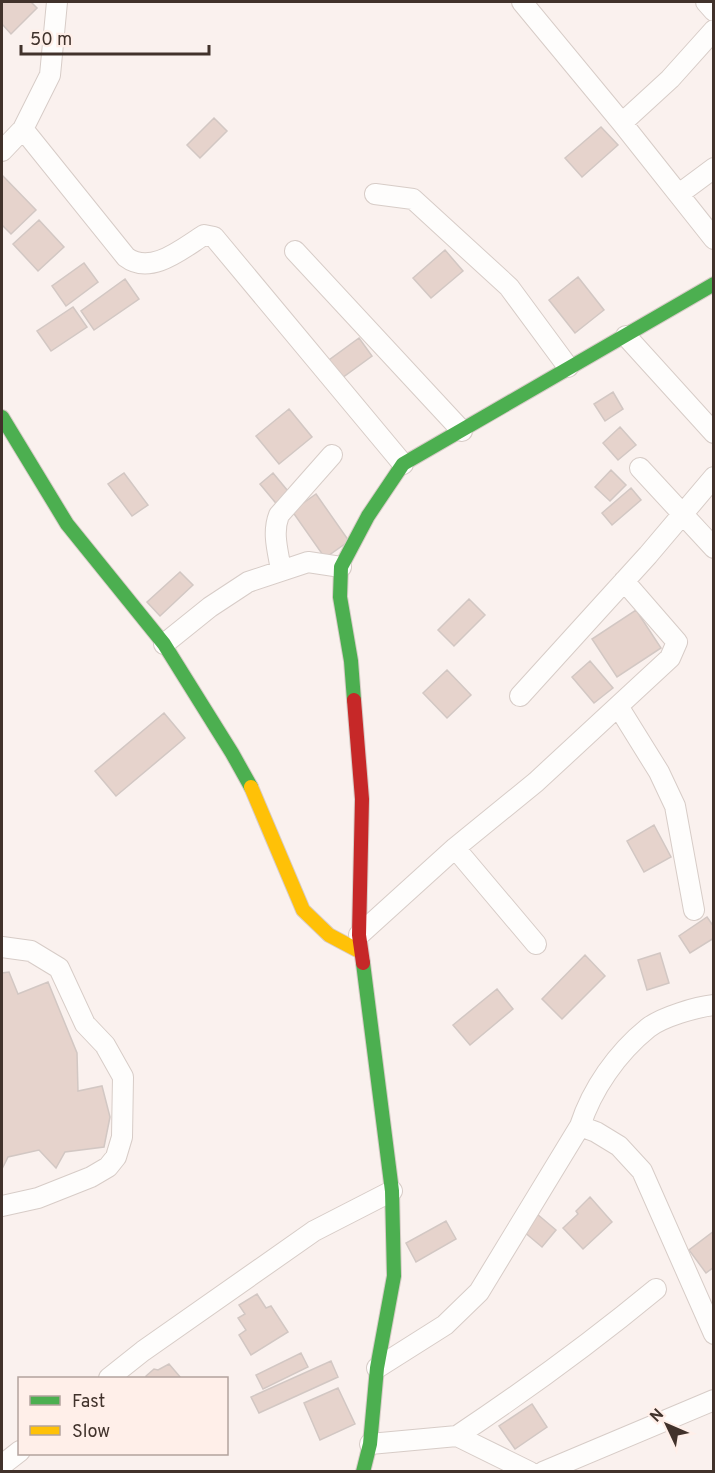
<svg xmlns="http://www.w3.org/2000/svg" width="715" height="1473" font-family="Overpass,sans-serif">
  <style>
    .building { fill: #e6d3cc; stroke: #d2c7c3; stroke-width: 1.5 }
    .lines { fill: none; stroke-linecap: round; stroke-linejoin: round }
    .street-casing { stroke: #d7ccc7; stroke-width: 22 }
    .fast-casing { stroke: #d7ccc7; stroke-width: 16 }
    .slow-casing { stroke: #d7ccc7; stroke-width: 16 }
    .jam-casing { stroke: #d7ccc7; stroke-width: 16 }
    .street { stroke: #fefdfc; stroke-width: 20 }
    .fast { stroke: #4caf50; stroke-width: 14 }
    .slow { stroke: #ffc107; stroke-width: 14 }
    .jam { stroke: #c62828; stroke-width: 14 }
  </style>
  <rect width="100%" height="100%" fill="#faf1ee"/>
  <!-- building -->
  <path class="building" d="M2 2H31L37 8 11 34 2 24Z
    M214 118 227 131 200 158 187 145Z
    M601 127 618 145 582 177 565 158Z
    M2 175 36 210 11 234 2 225Z
    M39 220 64 247 38 271 13 244Z
    M445 250 463 271 431 298 413 278Z
    M84 263 98 282 66 306 52 286Z
    M578 277 604 310 575 333 549 300Z
    M125 279 139 299 94 330 81 311Z
    M73 307 87 327 51 351 37 331Z
    M359 338 372 356 342 378 329 360Z
    M613 392 623 409 605 421 594 404Z
    M289 409 312 437 279 464 256 436Z
    M620 427 636 445 618 460 603 443Z
    M611 470 626 485 610 501 595 487Z
    M124 473 148 505 132 516 108 484Z
    M273 473 292 496 279 507 260 484Z
    M631 488 641 500 612 525 602 513Z
    M316 494 349 541 325 558 292 511Z
    M180 572 193 585 160 616 147 602Z
    M469 599 485 615 454 646 438 630Z
    M636 610 661 648 617 677 592 639Z
    M590 661 613 688 594 703 572 677Z
    M447 670 471 695 447 718 423 693Z
    M164 713 185 738 116 796 95 771Z
    M654 825 671 857 644 872 627 841Z
    M707 917 714 927V938L690 953 679 936Z
    M660 953 669 983 647 990 638 960Z
    M585 955 605 976 562 1019 542 999Z
    M9 972 18 994 48 982 77 1053 78 1091 102 1086 110 1117 104 1147 65 1152 56 1168 39 1150 8 1157 2 1169V973Z
    M497 989 513 1009 470 1045 453 1025Z
    M590 1197 612 1222 583 1249 563 1228 578 1214 576 1211Z
    M537 1214 556 1230 542 1247 523 1231Z
    M446 1221 456 1239 416 1262 406 1243Z
    M714 1231V1267L706 1273 689 1250Z
    M257 1294 266 1308 271 1306 288 1332 251 1355 239 1335 246 1330 238 1318 245 1314 239 1305Z
    M301 1353 308 1367 263 1389 256 1375Z
    M331 1361 338 1377 259 1413 251 1397Z
    M169 1364 181 1378H146V1376L154 1369 158 1370Z
    M338 1388 355 1424 320 1440 304 1403Z
    M532 1404 547 1427 515 1449 499 1426Z"/>
  <g class="lines">
    <defs>
      <path id="street" d="M522 2 622 123 714 239
        M706 2 714 11
        M622 123 670 79 714 30
        M23 129 126 257C151 276 183 248 204 235L214 237 403 464
        M2 151 23 129 50 75 57 2
        M375 194 413 199 509 287 568 367
        M679 194 714 168
        M295 251 462 431
        M626 336 714 433
        M640 468 714 548
        M281 570C278 551 272 533 279 515L332 455
        M164 644 210 607 248 582 308 562 341 567
        M520 696 648 555 714 477
        M618 706 659 772 675 806 694 910
        M455 848 536 944
        M359 935 455 848 536 782 670 658 677 642 624 581
        M2 947 31 951 59 968 85 1024 105 1045 123 1077 122 1137 116 1157 108 1167 91 1177 38 1198 2 1206
        M580 1126C592 1089 617 1053 648 1028 662 1017 696 1007 714 1005
        M377 1368 445 1325 479 1292 580 1126 596 1132 619 1146 642 1171 714 1334
        M109 1378 143 1351 314 1231 392 1191
        M457 1436C526 1390 592 1342 656 1289
        M370 1444 457 1436 530 1472
        M2 1465 20 1451
        M543 1472 714 1400"/>
      <path id="fast" d="M2 417 67 524 164 644 232 753 251 787
        M354 700 351 661 340 597 341 567 368 516 403 464 714 284
        M363 963 392 1191 394 1276 377 1368 370 1444 363 1472"/>
      <path id="slow" d="M251 787 303 910 329 935 361 952"/>
      <path id="jam" d="M354 700 362 799 359 935 363 963"/>
    </defs>
    <!-- street casing -->
    <use href="#street" class="street-casing"/>
    <!-- fast casing -->
    <use href="#fast" class="fast-casing"/>
    <!-- slow casing -->
    <use href="#slow" class="slow-casing"/>
    <!-- jam casing -->
    <use href="#jam" class="jam-casing"/>
    <!-- street -->
    <use href="#street" class="street"/>
    <!-- fast -->
    <use href="#fast" class="fast"/>
    <!-- slow -->
    <use href="#slow" class="slow"/>
    <!-- jam -->
    <use href="#jam" class="jam"/>
  </g>
  <!-- border -->
  <rect width="715" height="1473" fill="none" stroke="#41322b" stroke-width="6"/>
  <!-- legend -->
  <rect x="18" y="1377" width="210" height="78" fill="#ffefe9" stroke="#b3a39d" stroke-width="1.5"/>
  <rect x="30" y="1396" width="30" height="9" fill="#4caf50" stroke="#b3a39d" stroke-width="1.5"/>
  <text x="72" y="1407" font-size="18" fill="#41322b">Fast</text>
  <rect x="30" y="1426" width="30" height="9" fill="#ffc107" stroke="#b3a39d" stroke-width="1.5"/>
  <text x="72" y="1437" font-size="18" fill="#41322b">Slow</text>
  <!-- north arrow -->
  <g transform="translate(667 1425) rotate(314)" stroke="#ffefe9" stroke-width="4.5" paint-order="stroke">
  <path d="M0-4.5L10 22L0 15L-10 22Z" fill="#41322b"/>
  <text y="-9" font-size="16" font-weight="bold" text-anchor="middle" fill="#41322b">N</text>
  </g>
  <!-- scale -->
  <path d="M21 45v9h188v-9" fill="none" stroke="#41322b" stroke-width="3"/>
  <text x="30" y="45" font-size="18" fill="#41322b" stroke="#ffefe9" stroke-width="4.5" paint-order="stroke">50 m</text>
</svg>
